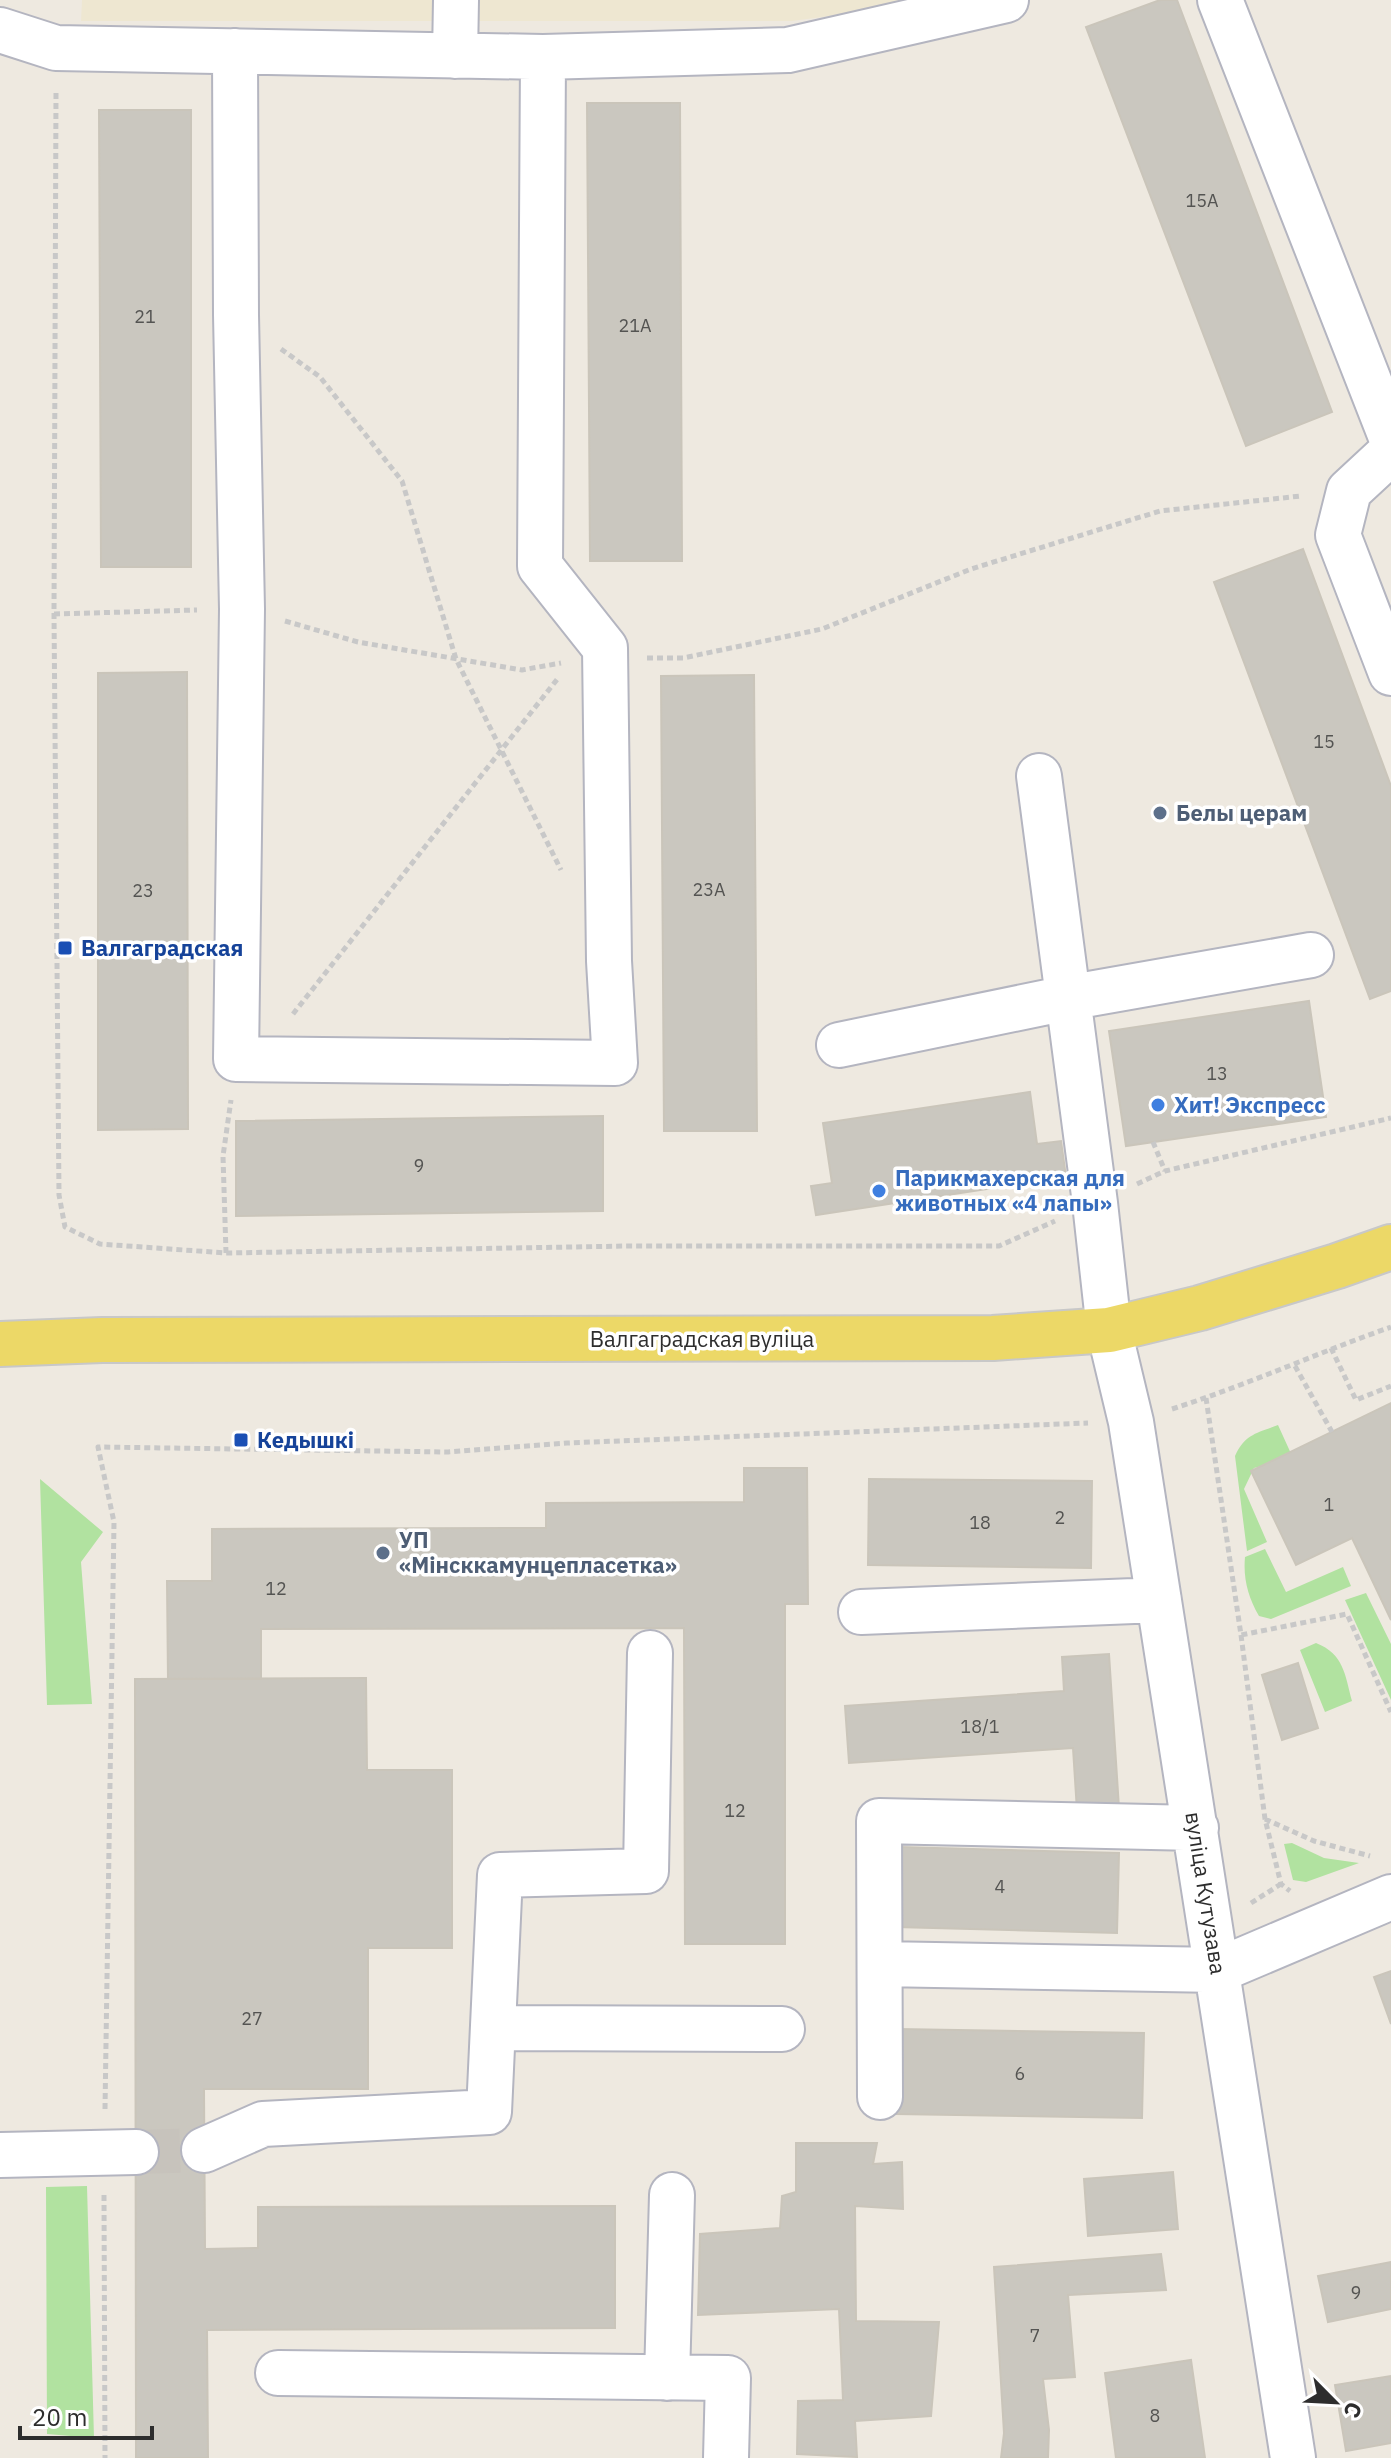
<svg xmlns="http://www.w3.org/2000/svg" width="1391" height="2458" font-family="'IBM Plex Sans',sans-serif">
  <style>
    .education { fill: #eee7d1 }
    .green { fill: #b1e2a0 }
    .building { fill: #cac7bf; stroke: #cac5ba; stroke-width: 2 }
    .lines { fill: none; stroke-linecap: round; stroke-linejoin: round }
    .minor-tunnel { stroke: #c7c3bc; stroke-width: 44; stroke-dasharray: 44 22; stroke-linecap: butt }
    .minor-casing { stroke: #b4b5c0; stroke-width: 48 }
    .major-casing { stroke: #c8c8c8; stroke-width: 48 }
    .path { stroke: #c8c8c8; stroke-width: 5; stroke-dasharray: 6 4; stroke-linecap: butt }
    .minor { stroke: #fff; stroke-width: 44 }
    .major { stroke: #ecd867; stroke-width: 44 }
    .service-dot { fill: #5c6f8a; stroke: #fff; stroke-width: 3 }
    .transit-dot { fill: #1a4fb4; stroke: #fff; stroke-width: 3 }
    .shop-dot { fill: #3f7fe0; stroke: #fff; stroke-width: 3 }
    .labels { text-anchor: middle; stroke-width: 7; stroke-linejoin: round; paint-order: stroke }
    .number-label { font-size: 18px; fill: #545452 }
    .service-label { font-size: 22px; font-weight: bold; fill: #4e5e75; stroke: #fff; text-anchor: start }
    .transit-label { font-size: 22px; font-weight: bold; fill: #164399; stroke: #fff; text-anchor: start }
    .shop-label { font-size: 22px; font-weight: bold; fill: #366cbe; stroke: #fff; text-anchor: start }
    .street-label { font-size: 22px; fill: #2d2d2d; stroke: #fff }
  </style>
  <rect width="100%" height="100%" fill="#eee9e0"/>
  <!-- education -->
  <path class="education" d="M82 0H903L852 13 792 21H81Z"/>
  <!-- green -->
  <path class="green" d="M1278 1425 1293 1458 1254 1468 1244 1489 1267 1542 1247 1551 1235 1456C1245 1434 1257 1433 1278 1425Z
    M40 1479 103 1532 81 1562 92 1704 47 1705Z
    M1265 1549 1286 1592 1343 1567 1351 1586 1271 1619 1259 1616C1248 1597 1243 1578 1245 1557Z
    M1366 1593 1391 1644V1700L1345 1600Z
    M1316 1643C1344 1654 1345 1675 1352 1701L1325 1712 1300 1650Z
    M1292 1843 1324 1858 1359 1863 1306 1882 1293 1880 1284 1844Z
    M87 2186 94 2438 47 2434 46 2187Z"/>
  <!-- building -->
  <path class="building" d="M1160 0H1177L1332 412 1246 446 1086 27Z
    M587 103H680L682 561H590Z
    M99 110H191V567H101Z
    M1303 549 1391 786V991L1370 999 1214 582Z
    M187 672 188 1129 98 1130V673Z
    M754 675 757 1131H664L661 676Z
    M1309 1001 1326 1117 1126 1146 1109 1031Z
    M1030 1092 1037 1144 1061 1141 1066 1177 816 1215 811 1186 832 1183 823 1123Z
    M603 1116V1211L236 1216V1121Z
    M1391 1403V1620L1352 1538 1296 1565 1251 1471Z
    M744 1468H807L808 1604H785V1944H685L684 1628 261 1629V1679H168L167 1581H212V1529L546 1528V1503L744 1502Z
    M869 1479 1092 1481 1091 1568 868 1565Z
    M1109 1654 1119 1808 1077 1811 1073 1748 849 1763 845 1706 1064 1691 1062 1657Z
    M1298 1663 1318 1728 1282 1740 1262 1675Z
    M366 1678 367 1770H452V1948H368V2089H204L205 2249 258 2248V2207L615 2206V2328L207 2330 208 2458H136L135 1679Z
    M899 1847 1119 1853 1117 1933 896 1927Z
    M1391 1971V2024L1374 1977Z
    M898 2029 1144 2033 1142 2118 896 2114Z
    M796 2143H877L873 2164 902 2162 903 2209 855 2206 856 2321 939 2322 931 2416 855 2421 857 2457 797 2454 798 2401 843 2400 839 2309 698 2315 700 2234 780 2228 782 2196 796 2192Z
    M1173 2172 1178 2229 1088 2236 1084 2179Z
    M1161 2254 1166 2290 1068 2295 1075 2377 1043 2379 1049 2430 1048 2458H1001L1004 2433 994 2267Z
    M1391 2262V2309L1328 2322 1318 2276Z
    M1191 2360 1205 2458H1116L1105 2373Z
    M1391 2376V2443L1346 2451 1335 2385Z"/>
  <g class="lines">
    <!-- minor-tunnel -->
    <path class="minor-tunnel" d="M136 2152 204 2150"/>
    <defs>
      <path id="minor" d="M1220 0 1391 437
        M0 30 56 48 543 57 788 50 1006 0
        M235 51 236 315 242 609 236 1059 615 1063 609 961 605 648 540 566 543 57
        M455 56 456 0
        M1391 452 1349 491 1338 535 1391 673
        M1039 776 1095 1203 1109 1330 1131 1422 1293 2458
        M839 1045 1067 998 1311 955
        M861 1612 1159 1600
        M880 1964 1219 1970 1391 1897
        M494 2028 782 2029
        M880 2097 879 1821 1196 1828
        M204 2150 263 2124 489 2112 500 1875 646 1871 650 1653
        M0 2155 136 2152
        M278 2373 728 2378 726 2458
        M667 2378 672 2195"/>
      <path id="major" d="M0 1344 102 1340 993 1338 1109 1330 1200 1308 1337 1266 1391 1247"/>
    </defs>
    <!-- minor casing -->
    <use href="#minor" class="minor-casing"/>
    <!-- major casing -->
    <use href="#major" class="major-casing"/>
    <!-- path -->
    <path class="path" d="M56 93 54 614 59 1195 65 1227 100 1244 226 1253 628 1246H999L1055 1221
      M281 349 320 377 402 481 456 659 561 870
      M54 614 197 610
      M285 621 358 642 522 670 561 663
      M647 658H683L822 629 971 569 1160 511 1301 496
      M293 1014 559 677
      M1153 1142 1165 1171
      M1137 1184 1165 1171 1391 1118
      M226 1253 223 1156 231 1100
      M1331 1348 1356 1400 1391 1386
      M1295 1366 1332 1432
      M1206 1398 1241 1635 1347 1614 1391 1712
      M1172 1409C1247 1385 1317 1353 1391 1327
      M1241 1635 1265 1819 1281 1884 1290 1891
      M1265 1819 1314 1841 1370 1856
      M1251 1903 1281 1884
      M105 2109 114 1522 98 1447 448 1452 567 1443 1088 1423
      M104 2195 105 2458"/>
    <!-- minor -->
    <use href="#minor" class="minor"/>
    <!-- major -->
    <use href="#major" class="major"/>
  </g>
  <!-- markers -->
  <g class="service-dot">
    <circle cx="1160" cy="813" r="8"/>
    <circle cx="383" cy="1553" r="8"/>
  </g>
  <g class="transit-dot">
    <rect x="57" y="940" width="16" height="16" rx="4"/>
    <rect x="233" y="1432" width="16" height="16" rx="4"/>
  </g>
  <g class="shop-dot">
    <circle cx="1158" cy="1105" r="8"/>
    <circle cx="879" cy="1191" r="8"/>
  </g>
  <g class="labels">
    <!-- number labels -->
    <g class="number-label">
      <text x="1202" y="207">15А</text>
      <text x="145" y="323">21</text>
      <text x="635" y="332">21А</text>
      <text x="1324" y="748">15</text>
      <text x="709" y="896">23А</text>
      <text x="143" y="897">23</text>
      <text x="1217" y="1080">13</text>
      <text x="419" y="1172">9</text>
      <text x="1329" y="1511">1</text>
      <text x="1060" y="1524">2</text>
      <text x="980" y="1529">18</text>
      <text x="276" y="1595">12</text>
      <text x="980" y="1733">18/1</text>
      <text x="735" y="1817">12</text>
      <text x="1000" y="1893">4</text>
      <text x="252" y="2025">27</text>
      <text x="1020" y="2080">6</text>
      <text x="1356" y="2299">9</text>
      <text x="1035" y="2342">7</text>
      <text x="1155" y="2422">8</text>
    </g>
    <!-- service labels -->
    <g class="service-label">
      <text x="1176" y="821">Белы церам</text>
      <text x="399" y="1548">УП<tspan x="399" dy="25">«Мінсккамунцепласетка»</tspan></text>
    </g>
    <!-- transit labels -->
    <g class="transit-label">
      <text x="81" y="956">Валгаградская</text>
      <text x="257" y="1448">Кедышкі</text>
    </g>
    <!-- shop labels -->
    <g class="shop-label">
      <text x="1174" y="1113">Хит! Экспресс</text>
      <text x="895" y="1186">Парикмахерская для<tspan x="895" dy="25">животных «4 лапы»</tspan></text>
    </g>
    <!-- street labels -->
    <g class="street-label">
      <text x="702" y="1347">Валгаградская вуліца</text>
      <text transform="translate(1206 1893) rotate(81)" y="8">вуліца Кутузава</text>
    </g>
  </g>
  <!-- north arrow -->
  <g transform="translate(1335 2402) rotate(114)" stroke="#ffffff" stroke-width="6" paint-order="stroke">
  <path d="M0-6L14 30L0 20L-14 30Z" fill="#2d2d2d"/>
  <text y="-12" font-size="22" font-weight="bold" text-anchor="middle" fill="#2d2d2d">С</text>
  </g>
  <!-- scale -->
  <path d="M20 2426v12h132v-12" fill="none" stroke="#2d2d2d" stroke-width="4"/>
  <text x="32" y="2426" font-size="24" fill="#2d2d2d" stroke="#ffffff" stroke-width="6" paint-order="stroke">20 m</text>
</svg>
